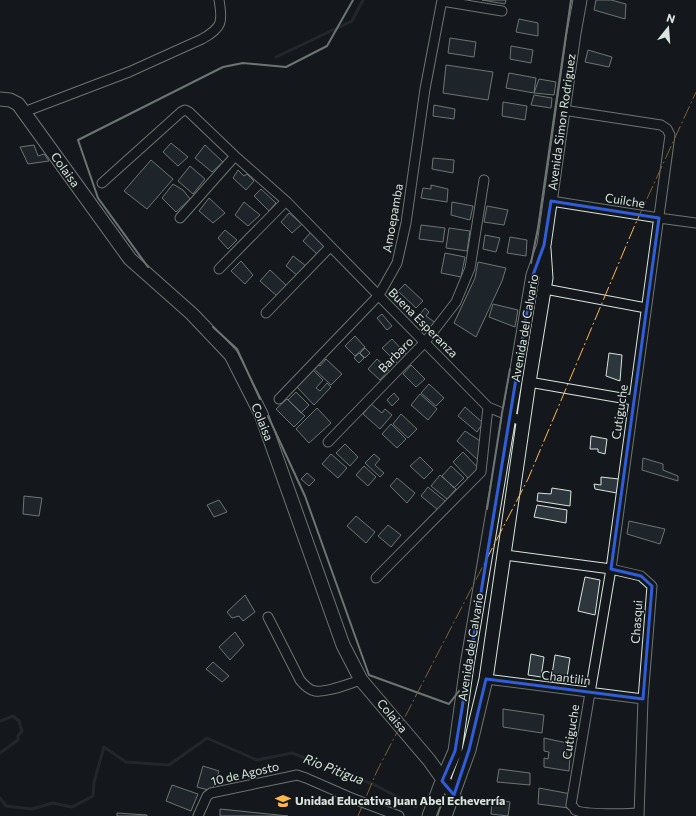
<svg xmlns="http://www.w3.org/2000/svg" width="696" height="816" font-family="Commissioner,sans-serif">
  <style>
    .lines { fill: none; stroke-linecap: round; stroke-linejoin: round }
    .stream { stroke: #363b3e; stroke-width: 3 }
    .building { fill: #2c363c; stroke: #d8e6dc }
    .street-casing { stroke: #d8e6dc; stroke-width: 11 }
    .secondary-casing { stroke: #d8e6dc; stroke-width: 15 }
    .street { stroke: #14181c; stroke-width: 9 }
    .secondary { stroke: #14181c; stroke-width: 13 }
    .wall { stroke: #d8e6dc; stroke-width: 2 }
    .power { stroke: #ffb74d; stroke-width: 1; stroke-dasharray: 14 3 2 3; stroke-linecap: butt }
    .marked { fill: none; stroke: #305dd8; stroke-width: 3; stroke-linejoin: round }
    .labels { text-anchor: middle; stroke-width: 3; stroke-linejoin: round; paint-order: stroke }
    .street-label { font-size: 12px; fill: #d8e6dc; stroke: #14181c }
    .poi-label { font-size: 12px; font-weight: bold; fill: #d8e6dc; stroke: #14181c; text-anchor: start }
    .water-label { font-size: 13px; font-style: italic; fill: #d8e6dc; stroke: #14181c }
  </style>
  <rect width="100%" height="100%" fill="#14181c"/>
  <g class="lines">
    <!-- stream -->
    <path class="stream" d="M276 57 352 21 363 0
      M0 721 13 716 19 721 22 731 18 736V740L0 753
      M0 798 6 806 32 809 53 803 72 807 93 796 94 782 104 747 126 762 169 765 207 738 257 760 292 753 375 785 416 807"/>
  </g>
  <!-- building -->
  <path class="building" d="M482 0H506L505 4Z
    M596 0H611L626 4 625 19 594 10Z
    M519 19 538 23V36L516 32Z
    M450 38 476 42 474 57 448 53Z
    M511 46 533 50 531 63 510 59Z
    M588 50 612 57 609 67 585 62Z
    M446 65 493 72 488 100 443 93Z
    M509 73 536 78 534 93 506 88Z
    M539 79 556 82 554 95 534 93Z
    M534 95 552 98 551 108 531 105Z
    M503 102 527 106 525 120 502 116Z
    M434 105 455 109 454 119 433 116Z
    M171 143 188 157 178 166 163 152Z
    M34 145 38 156 44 154 49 161 28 164 20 147Z
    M205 145 223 162 212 172 195 158Z
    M433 158 454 160 453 173 432 169Z
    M151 160 173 179 147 209 124 191Z
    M190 166 205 179 193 194 178 181Z
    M238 170 244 176 247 174 254 181 246 190 233 178Z
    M173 184 183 190 190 199 176 212 162 198Z
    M431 185 448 189 447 202 421 198 423 188 431 189Z
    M261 189 276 203 269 211 254 196Z
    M209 198 225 213 213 223 199 211Z
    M244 202 260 215 248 226 235 215Z
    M452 202 473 206 470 220 451 215Z
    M487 206 508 210 504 225 484 222Z
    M289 213 302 224 292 233 281 222Z
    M421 225 445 228 443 242 419 239Z
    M449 228 470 231 467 251 446 248Z
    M225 230 237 240 228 249 218 238Z
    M312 231 327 246 318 255 303 241Z
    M485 235 500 238 496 252 483 249Z
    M510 237 527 240 526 256 507 253Z
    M445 253 465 257 461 277 441 273Z
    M293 256 306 266 298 276 286 266Z
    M241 261 253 275 245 284 231 271Z
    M478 262 506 268 502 281 476 337 454 323 475 278Z
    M270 270 287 286 277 296 260 281Z
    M405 284 423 301 416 308 398 291Z
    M493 304 518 310 515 327 489 317Z
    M425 308 429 312 426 316 437 324 431 330 416 319Z
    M382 314 392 326 387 330 377 318Z
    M355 336 365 347 355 356 345 346Z
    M392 339 407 355 398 364 382 348Z
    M365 348 370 353 365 358 360 353Z
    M359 353 364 358 359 363 354 358Z
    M609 353 622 355 620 381 606 376Z
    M326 359 342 374 331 385 312 367 316 363 320 366Z
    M377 359 389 370 380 380 368 369Z
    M411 365 425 379 416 387 403 374Z
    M313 370 323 380 316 388 320 391 327 383 331 387 314 405 297 387Z
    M429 384 444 398 436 406 421 393Z
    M296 392 309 405 301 413 288 400Z
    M394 393 399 399 392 406 387 400Z
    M420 394 437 409 428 420 411 405Z
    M287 399 305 416 294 427 276 409Z
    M371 404 382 413 385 409 392 415 380 429 363 414Z
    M465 407 483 423 477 432 458 416Z
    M317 408 331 423 309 443 296 429Z
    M401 414 417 429 408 438 393 424Z
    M391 424 406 439 397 448 382 434Z
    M465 431 480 441 478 460 457 441Z
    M591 436 607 439 605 454 598 452V449H590Z
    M345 444 358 457 350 466 336 453Z
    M463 452 479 469 468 478 453 462Z
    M331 454 347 468 338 478 322 464Z
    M374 454 380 459 375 465 384 473 380 477 365 463Z
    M420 457 433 470 424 479 410 466Z
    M643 458 663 464V470L678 476V481L642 470Z
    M364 466 376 477 368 486 356 475Z
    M451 466 464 478 454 488 442 476Z
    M307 473 315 480 309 486 301 479Z
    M440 475 456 489 447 499 431 486Z
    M601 477 619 479 617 493 595 489 594 484 601 485Z
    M397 478 415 493 407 503 390 486Z
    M428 487 445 501 438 510 421 496Z
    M552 488 571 491 570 506 537 501 538 493 551 494Z
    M24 496 42 498 39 516 23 514Z
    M219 500 227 512 214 517 207 505Z
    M537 505 567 510 566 523 534 517Z
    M356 516 375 532 366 543 347 526Z
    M629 521 665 529 660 544 627 534Z
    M388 525 401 535 391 547 378 536Z
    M585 577 600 580 595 615 578 611Z
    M245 595 255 612 243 621 239 616 232 618 227 612Z
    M235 632 244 645 230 660 219 647Z
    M531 654 544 657 541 677 528 675Z
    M555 655 570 658 566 684 551 681Z
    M213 662 229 676 222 682 206 669Z
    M503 709 544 715 542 733 503 727Z
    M544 738 567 743 566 755 570 757 569 771 544 767V758L548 759 549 752 544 751Z
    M203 766 219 771 212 791 197 787Z
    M499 769 530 773V785L497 782Z
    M172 785 198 794 191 811 166 801Z
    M539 788 571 794 569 808 538 804Z
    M492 799 510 802 508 816 491 814Z
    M220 809 288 816H220Z
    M117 813 147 815V816H117Z"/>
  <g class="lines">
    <defs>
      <path id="street" d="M442 1 502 11
        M563 110 661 125 667 129 670 135 611 569 571 805C572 805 575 809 575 810 584 815 628 814 639 813
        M24 112 129 72 202 39C222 28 223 22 219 0
        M102 183 181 112 185 110 189 112 235 156 286 201 488 407 481 472 376 578
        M551 201 659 218 696 223
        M180 218 235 156
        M219 269 286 201
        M545 289 646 308
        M266 313 330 247
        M529 382 633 400
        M279 399 379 295 397 263 406 223 425 89 442 0
        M488 407 524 422
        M328 442 425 342 456 302 470 268 484 180
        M505 555 611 569 641 576 652 586 643 699 639 816
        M268 617 300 680C304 685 309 690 315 691 327 693 350 683 361 680
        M486 679 643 699
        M198 816 207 796 211 793 297 775 306 778 354 799 399 816"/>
      <path id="secondary" d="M0 99 10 100 18 104 130 259 192 314 231 355 261 414 343 645 361 680 429 760 454 795
        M429 816 442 781 455 751 467 665 533 275 544 245 574 33 580 0
        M445 816 469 750 486 679 529 382 546 278 544 249"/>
    </defs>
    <!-- street casing -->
    <use href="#street" class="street-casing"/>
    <!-- secondary casing -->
    <use href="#secondary" class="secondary-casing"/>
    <!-- street -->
    <use href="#street" class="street"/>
    <!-- secondary -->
    <use href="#secondary" class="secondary"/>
    <!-- wall -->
    <path class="wall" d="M531 263 538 228 571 0
      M148 267 98 198 78 140 223 67 243 63 286 67 327 46 353 0
      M213 327 237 349 260 399
      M268 416 305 496 369 675 449 704 459 691
      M487 509 502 413 510 369"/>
    <!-- power -->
    <path class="power" d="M358 816 377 771 528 479 634 227 696 92"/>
  </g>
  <!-- marked area -->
  <path d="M0 0H696V816H0ZM551 201 659 218 611 569 641 576 652 586 643 699 486 679 469 750 454 795 442 781 455 751 533 275 544 245Z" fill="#14181c" fill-opacity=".55" fill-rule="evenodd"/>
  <path class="marked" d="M551 201 659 218 611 569 641 576 652 586 643 699 486 679 469 750 454 795 442 781 455 751 533 275 544 245Z"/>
  <!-- icons -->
  <defs>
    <symbol id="school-bare" viewBox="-9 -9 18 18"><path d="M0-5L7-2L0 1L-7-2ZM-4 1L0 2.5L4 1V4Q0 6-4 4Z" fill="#ffb74d" stroke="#14181c" stroke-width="2.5" paint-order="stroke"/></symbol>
  </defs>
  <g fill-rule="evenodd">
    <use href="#school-bare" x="272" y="790" width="22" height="22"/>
  </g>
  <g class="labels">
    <!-- street labels -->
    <g class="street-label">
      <text transform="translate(562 122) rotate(-82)" y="4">Avenida Simon Rodriguez</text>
      <text transform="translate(65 170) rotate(54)" y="4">Colaisa</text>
      <text transform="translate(625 201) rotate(9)" y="4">Cuilche</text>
      <text transform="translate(393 218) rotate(-80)" y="4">Amoepamba</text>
      <text transform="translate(423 323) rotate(45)" y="4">Buena Esperanza</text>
      <text transform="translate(525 328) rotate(-80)" y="4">Avenida del Calvario</text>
      <text transform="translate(396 355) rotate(-46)" y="4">Barbaro</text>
      <text transform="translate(620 412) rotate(-82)" y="4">Cutiguche</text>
      <text transform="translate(262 422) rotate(68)" y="4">Colaisa</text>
      <text transform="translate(637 622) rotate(-86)" y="4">Chasqui</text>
      <text transform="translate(471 647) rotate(-81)" y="4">Avenida del Calvario</text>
      <text transform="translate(566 678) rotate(7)" y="4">Chantilin</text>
      <text transform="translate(392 716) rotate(50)" y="4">Colaisa</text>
      <text transform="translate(571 732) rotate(-81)" y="4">Cutiguche</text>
      <text transform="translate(245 774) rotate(-13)" y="4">10 de Agosto</text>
    </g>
    <!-- poi labels -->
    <g class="poi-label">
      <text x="295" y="805">Unidad Educativa Juan Abel Echeverría</text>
    </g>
    <!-- water labels -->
    <g class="water-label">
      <text transform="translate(334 769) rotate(21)" y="5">Rio Pitigua</text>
    </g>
  </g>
  <!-- north arrow -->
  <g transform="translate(668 28) rotate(17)" stroke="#14181c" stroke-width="3" paint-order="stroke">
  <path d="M0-3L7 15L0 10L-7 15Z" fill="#d8e6dc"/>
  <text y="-6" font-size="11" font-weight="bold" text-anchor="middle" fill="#d8e6dc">N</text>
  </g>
</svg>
